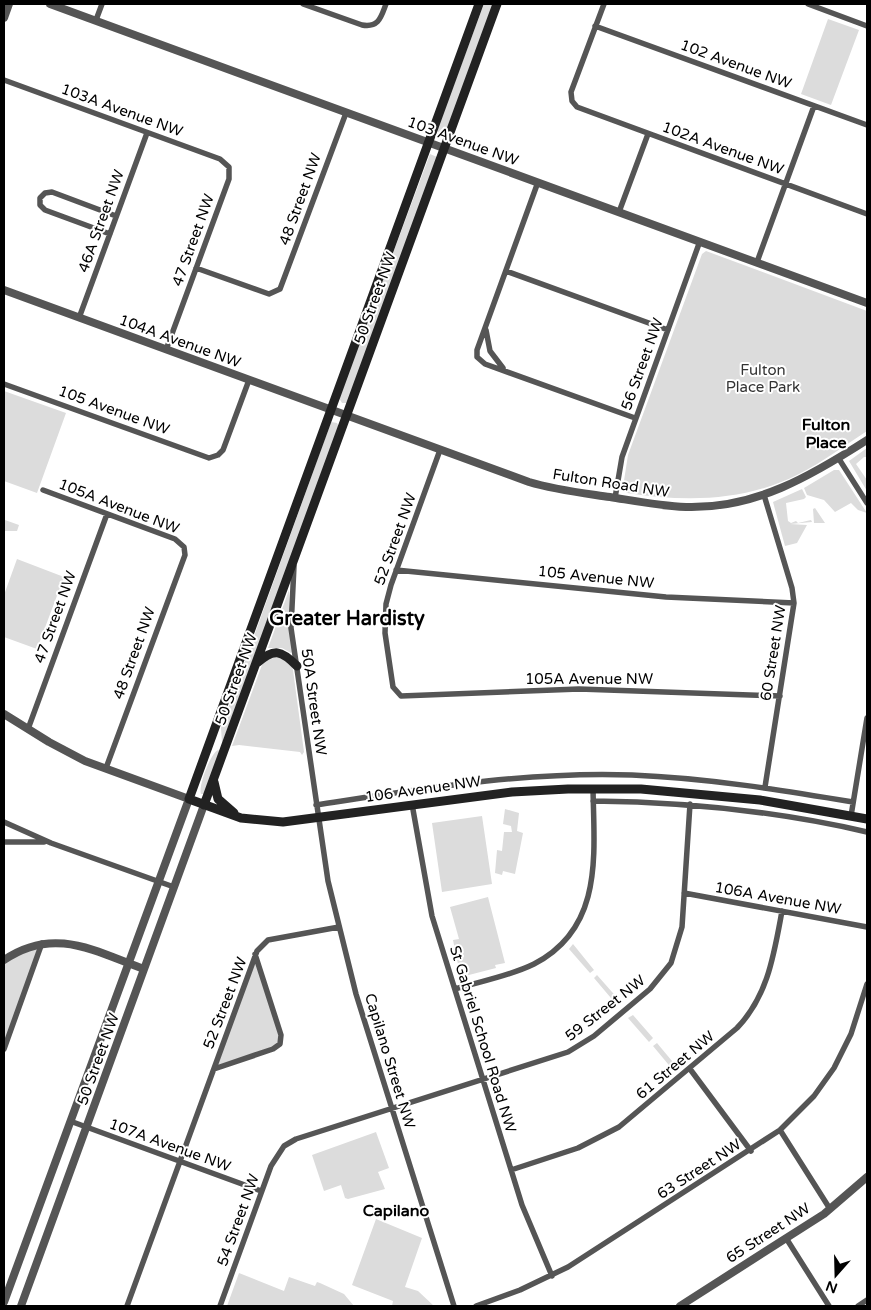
<svg xmlns="http://www.w3.org/2000/svg" width="871" height="1310" font-family="'Varela Round',sans-serif">
  <style>
    .green { fill: #dcdcdc }
    .lines { fill: none; stroke-linecap: round; stroke-linejoin: round }
    .minor { stroke: #555; stroke-width: 5.5 }
    .tertiary { stroke: #555; stroke-width: 8 }
    .secondary { stroke: #222; stroke-width: 9 }
    .labels { text-anchor: middle; stroke-width: 4; stroke-linejoin: round; paint-order: stroke }
    .street-label { font-size: 15px; fill: #000; stroke: #fff }
    .park-label { font-size: 15px; fill: #333; stroke: #fff }
    .neighbourhood-label { font-size: 16px; font-weight: bold; fill: #000; stroke: #fff }
    .district-label { font-size: 20px; font-weight: bold; fill: #000; stroke: #fff }
  </style>
  <rect width="100%" height="100%" fill="#fff"/>
  <!-- green -->
  <path class="green" d="M484 4H494L446 133 441 136 437 130Z
    M828 19 859 30 831 105 801 94Z
    M430 154 437 157 347 403H342L339 398Z
    M706 251 867 311V431C845 445 823 462 799 474 744 502 686 502 627 493L623 487 628 455 702 254Z
    M4 391 66 413 37 493 4 481Z
    M331 422 337 423 339 427 222 743 221 728Z
    M867 448V457H864L856 464 867 480V491L849 461Z
    M834 470H839L867 513 858 510 851 503 835 512 824 500 807 495 804 488Z
    M802 489 806 497 804 499 786 503 788 521 791 523 796 521 798 523 811 520 812 522 790 524 807 525 797 543 785 546 773 502Z
    M815 508 825 523H814L813 509Z
    M5 520 19 525 17 531H4Z
    M17 559 64 577 37 649 4 637V595Z
    M289 590 292 652 291 653 282 648H268Z
    M278 656 291 664 293 670 304 752 302 755 300 752 239 745 232 746 262 665 265 661Z
    M218 750 220 751 204 794H201C198 787 210 754 218 750Z
    M505 809 519 813 517 831 523 833 515 874 503 871 502 875 495 873 497 850 502 851 504 832H512L511 826 503 824Z
    M482 816 492 884 442 892 432 823Z
    M488 897 505 963 495 965 496 968 465 976 460 974 453 940 459 939 450 907Z
    M42 943 4 1049V960Z
    M573 944 594 970 590 973 569 949Z
    M255 954 281 1035 280 1044 214 1069Z
    M597 975 620 1001 616 1004 594 978Z
    M633 1015 653 1038 649 1042 628 1018Z
    M657 1043 677 1067 673 1070 653 1046Z
    M376 1132 389 1168 378 1172 385 1189 348 1199 345 1198 341 1185 324 1191 312 1155Z
    M376 1219 422 1238 405 1287 418 1291 434 1306H392L393 1301 352 1285Z
    M239 1273 284 1291 289 1277 315 1286 317 1282 320 1283 344 1294 354 1306H227Z"/>
  <g class="lines">
    <!-- minor -->
    <path class="minor" d="M303 4 362 25C379 28 381 17 386 4
      M604 4 571 92 572 101 577 107 867 214
      M808 4 867 26
      M96 20 102 4
      M595 26 867 125
      M4 80 220 159 229 167V179L166 350
      M538 182 477 350V357L485 364 635 418
      M619 212 648 134
      M110 234 45 210 40 205V198L45 193 52 192 116 216
      M757 262 814 106
      M196 268 269 294 280 289 346 113
      M506 271 668 330
      M79 318 147 133
      M486 330 490 351 503 368
      M4 384 209 458 218 455 223 450 249 380
      M440 450 391 585 386 604 385 633 393 687 401 696 579 689 780 696
      M839 459 867 503
      M43 490 175 539 184 547 185 555 106 768
      M764 495 792 588 794 603 765 787
      M615 498 622 457 700 241
      M294 566 291 628 328 881 356 994 454 1306
      M396 570 666 597 794 603
      M28 729 107 514
      M593 801C686 802 777 811 867 832
      M412 804 432 916 522 1205 552 1276
      M316 805C421 789 526 771 632 775 707 778 780 790 853 802
      M851 816 867 718
      M4 822 51 843 174 887
      M4 842H44
      M684 893 867 927
      M455 989C481 981 510 976 534 964 604 928 594 854 593 788
      M4 1049 42 943
      M214 1069 273 1049 280 1044 281 1035 255 954
      M690 1069 751 1151
      M70 1121 261 1191
      M780 1130 830 1209
      M511 1170 578 1148 619 1127 737 1028C768 996 774 954 782 911
      M786 1238 829 1306
      M127 1306 257 951 268 940 339 927
      M220 1306 271 1166 284 1146 296 1139 568 1052 594 1036 650 989 671 963 682 927 690 804
      M476 1306 520 1290 568 1267 780 1130 814 1096 834 1068 851 1034 867 984
      M858 1306 867 1300"/>
    <!-- tertiary -->
    <path class="tertiary" d="M50 4 867 303
      M4 18 9 4
      M4 290 529 482C555 490 583 493 610 497 635 501 660 506 686 507 755 509 811 476 867 440
      M4 714 49 742 85 761 189 799 4 1302
      M4 960C54 926 94 951 144 969
      M21 1306 204 805
      M680 1306 824 1214 867 1177"/>
    <!-- secondary -->
    <path class="secondary" d="M479 4 189 799 241 818 283 822 512 792 568 789H641L760 800 867 819
      M257 663C274 648 281 650 297 666
      M214 782 218 799 234 813
      M204 805 497 4"/>
  </g>
  <g class="labels">
    <!-- street labels -->
    <g class="street-label">
      <text transform="translate(736 64) rotate(20)" y="5">102 Avenue NW</text>
      <text transform="translate(122 110) rotate(20)" y="5">103A Avenue NW</text>
      <text transform="translate(463 141) rotate(20)" y="5">103 Avenue NW</text>
      <text transform="translate(723 148) rotate(20)" y="5">102A Avenue NW</text>
      <text transform="translate(300 199) rotate(-70)" y="5">48 Street NW</text>
      <text transform="translate(101 221) rotate(-70)" y="5">46A Street NW</text>
      <text transform="translate(193 240) rotate(-70)" y="5">47 Street NW</text>
      <text transform="translate(375 298) rotate(-70)" y="5">50 Street NW</text>
      <text transform="translate(180 341) rotate(20)" y="5">104A Avenue NW</text>
      <text transform="translate(642 364) rotate(-70)" y="5">56 Street NW</text>
      <text transform="translate(114 410) rotate(20)" y="5">105 Avenue NW</text>
      <text transform="translate(611 483) rotate(9)" y="5">Fulton Road NW</text>
      <text transform="translate(119 506) rotate(21)" y="5">105A Avenue NW</text>
      <text transform="translate(395 539) rotate(-70)" y="5">52 Street NW</text>
      <text transform="translate(596 577) rotate(6)" y="5">105 Avenue NW</text>
      <text transform="translate(55 617) rotate(-70)" y="5">47 Street NW</text>
      <text transform="translate(134 653) rotate(-70)" y="5">48 Street NW</text>
      <text transform="translate(773 653) rotate(-81)" y="5">60 Street NW</text>
      <text transform="translate(236 679) rotate(-70)" y="5">50 Street NW</text>
      <text x="589" y="684">105A Avenue NW</text>
      <text transform="translate(314 702) rotate(82)" y="5">50A Street NW</text>
      <text transform="translate(423 789) rotate(-8)" y="5">106 Avenue NW</text>
      <text transform="translate(778 898) rotate(10)" y="5">106A Avenue NW</text>
      <text transform="translate(225 1003) rotate(-69)" y="5">52 Street NW</text>
      <text transform="translate(605 1008) rotate(-38)" y="5">59 Street NW</text>
      <text transform="translate(483 1039) rotate(73)" y="5">St Gabriel School Road NW</text>
      <text transform="translate(98 1059) rotate(-70)" y="5">50 Street NW</text>
      <text transform="translate(390 1061) rotate(73)" y="5">Capilano Street NW</text>
      <text transform="translate(675 1065) rotate(-40)" y="5">61 Street NW</text>
      <text transform="translate(170 1145) rotate(20)" y="5">107A Avenue NW</text>
      <text transform="translate(699 1169) rotate(-33)" y="5">63 Street NW</text>
      <text transform="translate(238 1220) rotate(-70)" y="5">54 Street NW</text>
      <text transform="translate(768 1233) rotate(-33)" y="5">65 Street NW</text>
    </g>
    <!-- park labels -->
    <g class="park-label">
      <text x="763" y="375">Fulton<tspan x="763" dy="17">Place Park</tspan></text>
    </g>
    <!-- neighbourhood labels -->
    <g class="neighbourhood-label">
      <text x="826" y="430">Fulton<tspan x="826" dy="18">Place</tspan></text>
      <text x="396" y="1216">Capilano</text>
    </g>
    <!-- district labels -->
    <g class="district-label">
      <text x="347" y="625">Greater Hardisty</text>
    </g>
  </g>
  <!-- border -->
  <rect width="871" height="1310" fill="none" stroke="#000000" stroke-width="10"/>
  <!-- north arrow -->
  <g transform="translate(836 1275) rotate(200)" stroke="#ffffff" stroke-width="4" paint-order="stroke">
  <path d="M0-4L9 19L0 12L-9 19Z" fill="#000000"/>
  <text y="-8" font-size="14" font-weight="bold" text-anchor="middle" fill="#000000">N</text>
  </g>
</svg>
